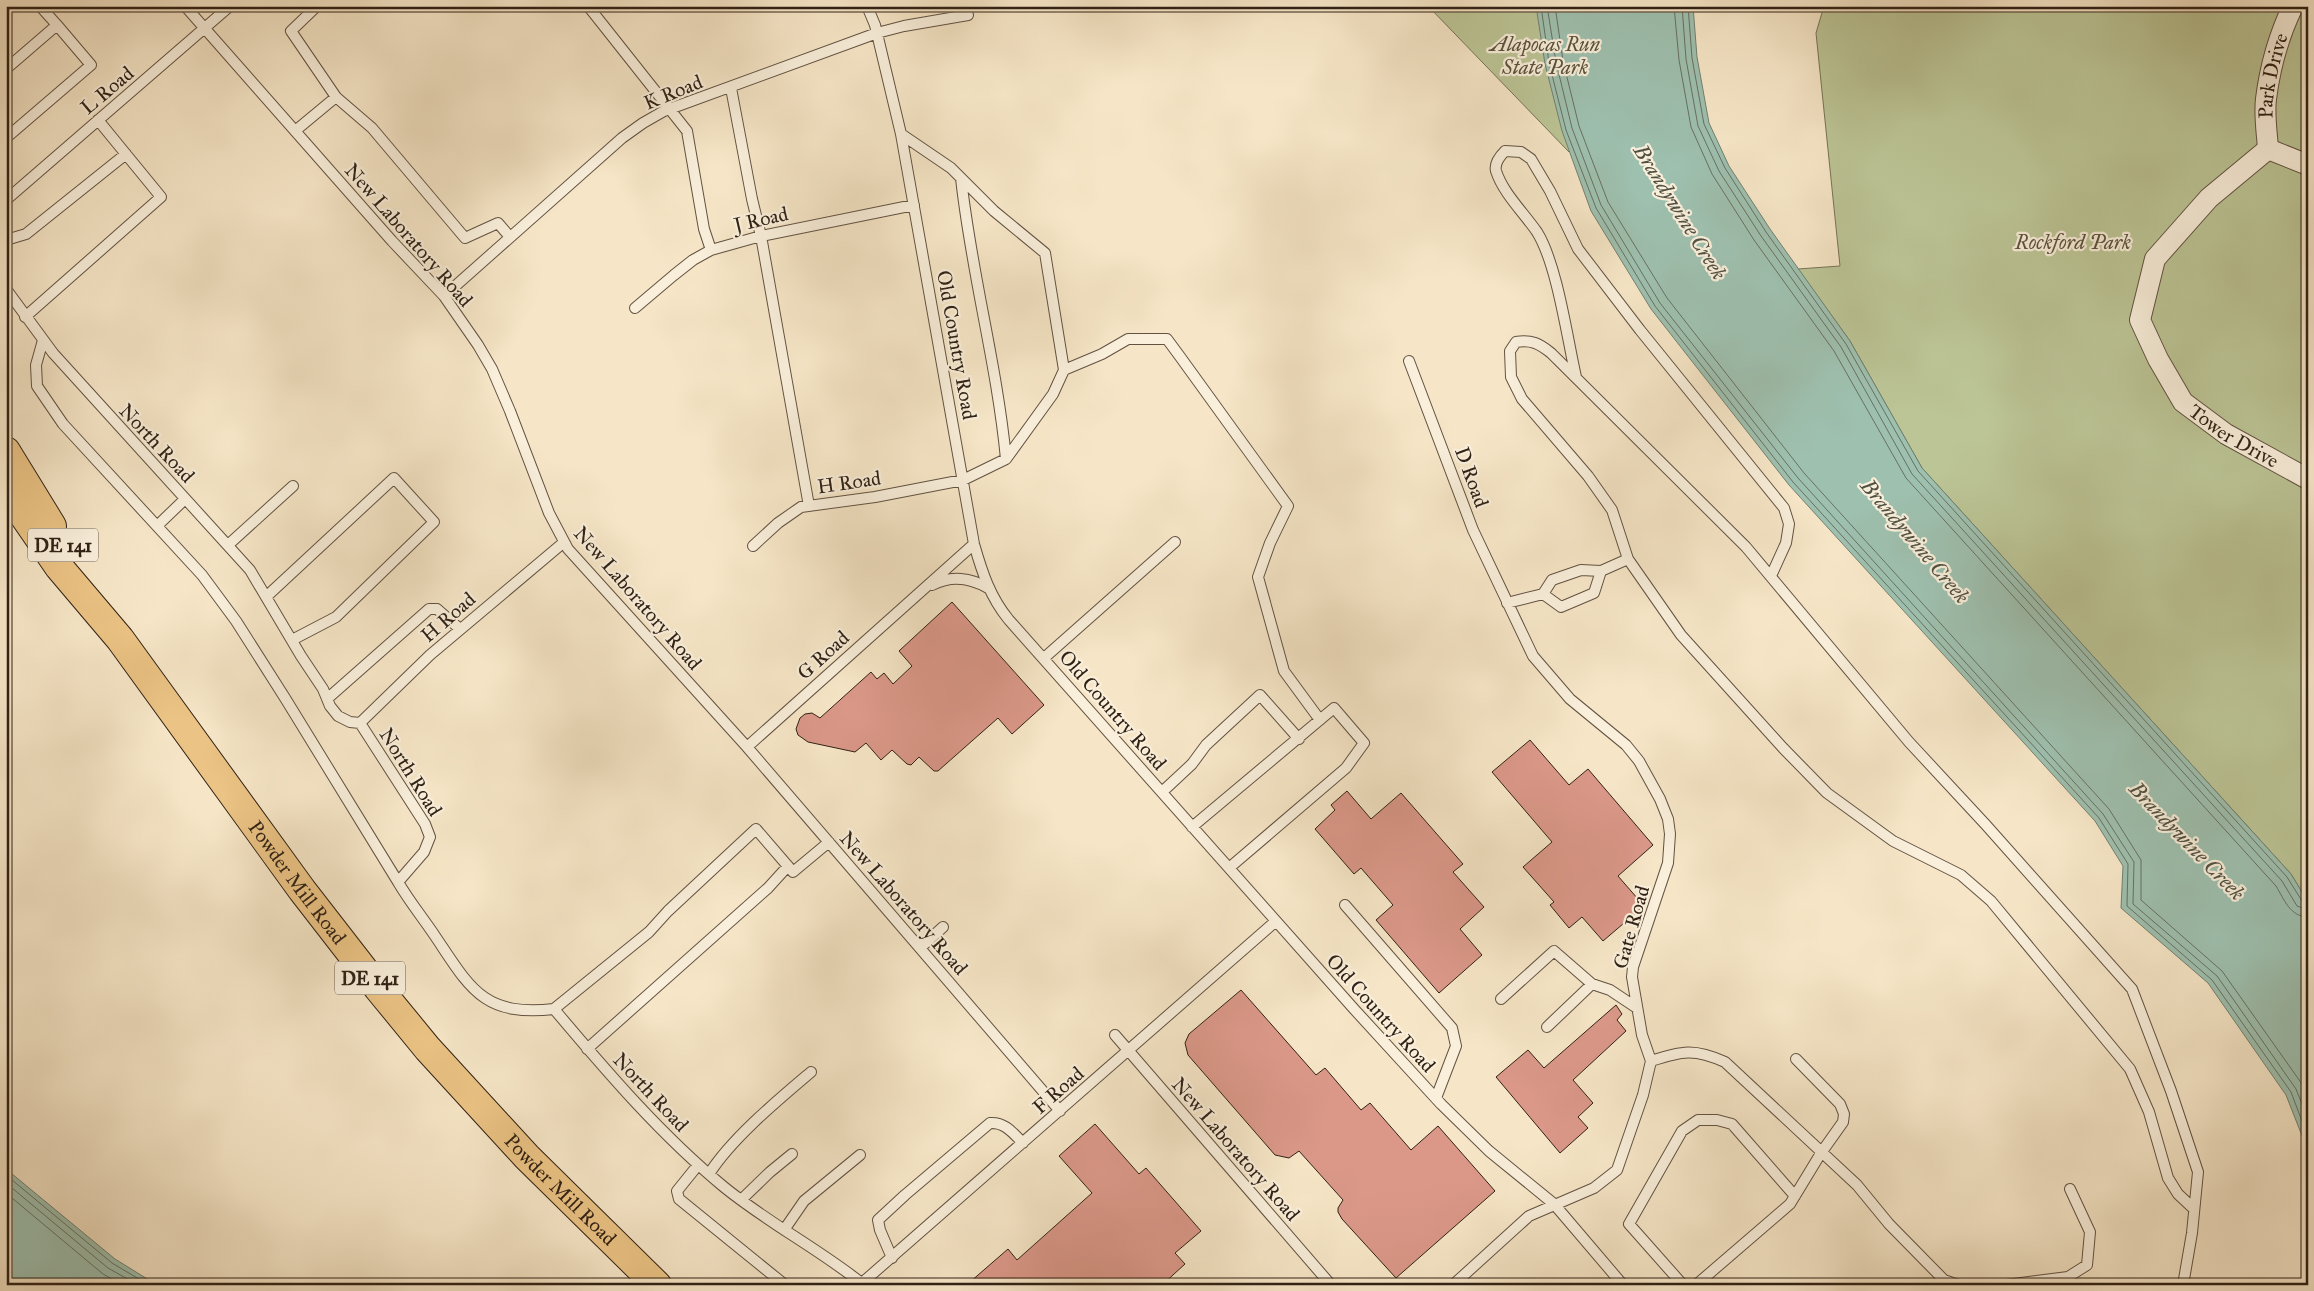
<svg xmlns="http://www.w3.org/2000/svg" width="2314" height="1291" font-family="'IM FELL Great Primer',serif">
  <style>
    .green { fill: #bcc596; stroke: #767356 }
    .water { fill: #9ec0af; stroke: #728071 }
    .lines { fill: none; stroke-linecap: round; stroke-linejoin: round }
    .shore { stroke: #677062; stroke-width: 1 }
    .building { fill: #db9889; stroke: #302115 }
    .service-casing { stroke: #625242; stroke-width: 12 }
    .minor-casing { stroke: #625242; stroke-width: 22 }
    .trunk-casing { stroke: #302115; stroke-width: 30 }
    .service { stroke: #f9efdb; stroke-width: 10 }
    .minor { stroke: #f9efdb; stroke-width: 20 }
    .trunk { stroke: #ebc384; stroke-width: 28 }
    .labels { text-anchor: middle; stroke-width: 4.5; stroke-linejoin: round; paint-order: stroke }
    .shield { fill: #f9efdb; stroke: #6c5f50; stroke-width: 1 }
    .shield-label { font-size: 19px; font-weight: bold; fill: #302115 }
    .park-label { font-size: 20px; font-style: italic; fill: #5a523c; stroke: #f9efdb }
    .street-label { font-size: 20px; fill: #302115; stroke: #f9efdb }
    .water-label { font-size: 21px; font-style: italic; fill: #515143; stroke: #f9efdb }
  </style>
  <rect width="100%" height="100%" fill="#f6e6c7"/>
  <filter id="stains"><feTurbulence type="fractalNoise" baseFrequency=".004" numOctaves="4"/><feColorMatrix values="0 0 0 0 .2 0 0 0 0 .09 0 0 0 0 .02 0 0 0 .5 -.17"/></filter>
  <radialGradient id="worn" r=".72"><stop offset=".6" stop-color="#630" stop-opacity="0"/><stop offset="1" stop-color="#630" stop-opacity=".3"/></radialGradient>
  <!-- green -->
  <path class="green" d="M1428 6H1593L1597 134 1569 152Z
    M1824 6H2308V902L2291 874 1922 468 1850 341 1798 269 1840 266 1816 33Z"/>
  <!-- water -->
  <path class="water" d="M1536 6H1693L1697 57 1709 123 1729 166 1770 229 1850 341 1922 468 2291 874 2308 902V1151L2286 1095 2208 983 2121 908 2123 866 2095 821 1789 485 1651 309 1591 211 1562 131 1545 64Z
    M6 1169 115 1259 157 1285H6Z"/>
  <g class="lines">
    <!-- shore -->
    <path class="shore" d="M1541 6 1549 63 1566 130 1596 208 1655 306 1793 482 2099 818 2128 864 2127 906 2212 980 2291 1092 2308 1137
      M1547 6 1556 62 1572 128 1601 205 1660 303 1798 478 2103 814 2134 862 2133 904 2217 976 2296 1089 2308 1119
      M1555 6 1563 61 1579 126 1608 202 1667 298 1804 473 2109 809 2141 860V900L2222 971 2302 1084 2308 1098
      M1674 6 1679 60 1691 127 1712 174 1754 240 1834 351 1906 478 2276 886C2284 899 2290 917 2308 917
      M1682 6 1686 59 1698 126 1719 171 1761 236 1841 347 1912 474 2282 881 2297 906 2308 910
      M1688 6 1692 58 1704 124 1725 168 1766 232 1846 344 1918 471 2287 877 2302 901 2308 904
      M6 1175 112 1263 149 1285
      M6 1183 108 1268 138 1285
      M6 1193 103 1274 122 1285"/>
  </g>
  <!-- building -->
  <path class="building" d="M952 602 1044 705 1012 734 998 718 938 771H934L919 757 911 765 907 764 892 750 881 760 866 743 855 752 808 742 798 735 796 729 800 718 805 714 812 713 820 718 871 672 877 679 884 673 893 684 912 666 899 651Z
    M1530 740 1569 785 1588 769 1653 845 1618 876 1644 906 1603 941 1582 917 1569 928 1550 905 1554 902 1523 867 1552 842 1492 772Z
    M1347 791 1371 819 1401 793 1463 864 1453 872 1484 907 1460 929 1482 955 1439 993 1376 920 1393 905 1361 868 1354 874 1315 829 1335 810 1331 805Z
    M1241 990 1316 1075 1325 1068 1361 1110 1370 1103 1411 1150 1438 1126 1495 1191 1396 1278 1342 1219 1338 1212V1208L1343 1200 1299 1151 1289 1158 1275 1155 1188 1055 1185 1043 1189 1034Z
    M1616 1005 1622 1014 1617 1020 1626 1031 1573 1080 1593 1103 1578 1117 1588 1128 1560 1153 1496 1077 1528 1050 1544 1068Z
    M1095 1124 1139 1174 1146 1168 1201 1231 1175 1253 1185 1264 1162 1285H972L970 1282 1008 1249 1017 1260 1092 1193 1059 1156Z"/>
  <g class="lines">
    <defs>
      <path id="service" d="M185 6 392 241 444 296 478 345 492 369 510 411 549 513 568 549 747 747 1060 1111
        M317 6 291 31 336 97 372 128 465 238 498 223 510 237
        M588 6 687 131 704 229 711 250
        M867 6 875 25 901 134 974 544C982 572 990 597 1009 620L1354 1009 1441 1104 1489 1151 1554 1204 1623 1285
        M6 69 57 25 40 6
        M731 88 752 199 761 236 809 506
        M295 131 336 97
        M6 138 91 65 57 25
        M961 178C971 272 997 364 1006 459
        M6 200 230 6
        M6 240 26 234 126 154
        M6 289 53 353 250 570 301 656 323 689 330 706 338 716 350 722 360 723 425 824 430 837 424 852 398 882C409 901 423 918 435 936 470 988 483 1017 554 1009 607 1072 661 1135 724 1187 768 1223 819 1249 864 1285
        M444 296 622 138 643 123 664 111 877 33 904 26 968 15
        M635 308 674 275 693 260 711 250 761 236 914 205
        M25 317 161 197 98 120
        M43 340 36 365 37 386 63 424 202 575 236 621 285 698 398 882
        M1409 361 1473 530 1533 656 1570 699 1626 745 1639 761 1660 799 1668 819 1670 834 1668 863 1633 967 1632 977 1642 1035 1651 1061 1643 1095 1617 1170 1594 1188 1529 1216 1453 1285
        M1064 370 1102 354 1128 339H1167L1181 358 1288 506 1270 543 1258 577 1284 671 1320 720
        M1576 377C1567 337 1557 264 1537 232 1524 213 1503 193 1496 171 1494 163 1500 156 1505 151L1521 152 1531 159 1550 191 1578 249 1640 330 1784 508 1789 524 1786 543 1771 576
        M157 526 185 499
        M228 545 293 486
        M753 546 778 523 801 507 875 497 963 480 1006 459 1053 394 1064 370 1045 253 994 211 951 168 901 134
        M1601 571 1628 559
        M932 585C951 575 971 578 988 588
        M267 596 394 478 434 522 336 617 292 640
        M1507 603 1543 594 1552 580 1581 570 1601 571 1594 593 1561 607 1543 594
        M1044 658 1175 542
        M327 699 429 609H437L460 629
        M360 723 430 655 563 543
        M747 747 974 544
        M1162 792 1192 764 1206 745 1260 695 1299 739
        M1192 827 1334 708 1364 743 1346 768 1229 868
        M1345 905 1452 1028 1456 1046 1436 1098
        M920 948 943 927
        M1501 999 1554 951 1592 984 1610 990 1637 1008
        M554 1009 649 932 668 911 756 829 793 872 829 842
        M1547 1027 1592 984
        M1115 1035 1331 1285
        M587 1049 768 888 788 866
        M1651 1061C1682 1051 1694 1048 1725 1062L1857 1185 1889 1224 1944 1280 1958 1285
        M698 1165 677 1191 679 1199 785 1285
        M709 1174C732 1138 778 1100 811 1072
        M741 1200 770 1172 792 1154
        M784 1230 804 1201 860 1155
        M892 1258 880 1230 878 1220 905 1195 990 1123C1005 1122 1013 1133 1023 1143
        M862 1283 1276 921
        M1683 1285 1629 1224 1682 1131 1698 1120H1717L1732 1124 1795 1196
        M1696 1285 1790 1204 1821 1153 1843 1122 1844 1114 1840 1104 1796 1059
        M2006 1285 2068 1277 2087 1265 2090 1232 2070 1189
        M2183 1285 2192 1233 2198 1172 2171 1091 2132 989 1986 825 1909 742 1746 547 1551 353C1540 344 1531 339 1516 342L1510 351 1511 377 1522 399 1588 476 1612 510 1628 559 1681 635 1783 748 1827 793 1893 841 1961 875 1991 901 2130 1069 2149 1112 2168 1178 2178 1194 2194 1209"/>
      <g id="minor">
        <path id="s1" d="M2268 149 2209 198 2155 259 2140 320 2158 359 2183 402 2226 434 2308 479"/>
        <path id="s2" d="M2268 149C2267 133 2264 115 2266 99 2270 67 2279 35 2293 6"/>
        <path d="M2268 149 2308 165"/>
      </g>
      <g id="trunk">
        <path d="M6 451 52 526"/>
        <path id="s3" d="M6 490 59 567 120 639 302 890 378 988 428 1049 527 1157 657 1285"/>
      </g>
    </defs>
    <!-- service casing -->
    <use href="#service" class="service-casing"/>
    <!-- minor casing -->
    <use href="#minor" class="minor-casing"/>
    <!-- trunk casing -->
    <use href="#trunk" class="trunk-casing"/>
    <!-- service -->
    <use href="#service" class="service"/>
    <!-- minor -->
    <use href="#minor" class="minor"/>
    <!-- trunk -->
    <use href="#trunk" class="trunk"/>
  </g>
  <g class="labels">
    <!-- shield labels -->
    <g class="shield">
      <rect x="28" y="528.5" width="70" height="33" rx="4"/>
      <rect x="335" y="961.5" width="70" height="33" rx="4"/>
    </g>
    <g class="shield-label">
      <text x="63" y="552">DE 141</text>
      <text x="370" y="985">DE 141</text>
    </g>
    <!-- park labels -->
    <g class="park-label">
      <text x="1545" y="51">Alapocas Run<tspan x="1545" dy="23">State Park</tspan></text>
      <text x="2073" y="249">Rockford Park</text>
    </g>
    <!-- street labels -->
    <g class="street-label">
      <text dy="7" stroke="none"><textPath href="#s2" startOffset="74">Park Drive</textPath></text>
      <text transform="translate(107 90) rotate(-40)" y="7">L Road</text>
      <text transform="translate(673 92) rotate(-22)" y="7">K Road</text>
      <text transform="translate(761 219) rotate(-13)" y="7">J Road</text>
      <text transform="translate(409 235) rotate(49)" y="7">New Laboratory Road</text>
      <text transform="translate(957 345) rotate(80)" y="7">Old Country Road</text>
      <text dy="7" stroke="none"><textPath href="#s1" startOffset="375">Tower Drive</textPath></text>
      <text transform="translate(157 443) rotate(47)" y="7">North Road</text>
      <text transform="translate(1472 477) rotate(70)" y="7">D Road</text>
      <text transform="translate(849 482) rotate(-8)" y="7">H Road</text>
      <text transform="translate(638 598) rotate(49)" y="7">New Laboratory Road</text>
      <text transform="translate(448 617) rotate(-41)" y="7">H Road</text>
      <text transform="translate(823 655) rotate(-42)" y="7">G Road</text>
      <text transform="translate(1113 710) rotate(49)" y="7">Old Country Road</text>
      <text transform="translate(411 772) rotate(58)" y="7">North Road</text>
      <text dy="7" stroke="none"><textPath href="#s3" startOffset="489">Powder Mill Road</textPath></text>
      <text transform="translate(904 903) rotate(49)" y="7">New Laboratory Road</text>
      <text transform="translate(1631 927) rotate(-74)" y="7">Gate Road</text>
      <text transform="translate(1381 1013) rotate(48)" y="7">Old Country Road</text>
      <text transform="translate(1058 1090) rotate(-41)" y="7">F Road</text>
      <text transform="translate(651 1092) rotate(47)" y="7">North Road</text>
      <text transform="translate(1236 1149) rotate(49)" y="7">New Laboratory Road</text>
      <text dy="7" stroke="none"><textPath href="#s3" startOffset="894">Powder Mill Road</textPath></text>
    </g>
    <!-- water labels -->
    <g class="water-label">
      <text transform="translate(1680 212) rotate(58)" y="7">Brandywine Creek</text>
      <text transform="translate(1915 541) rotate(50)" y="7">Brandywine Creek</text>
      <text transform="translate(2187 841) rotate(46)" y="7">Brandywine Creek</text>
    </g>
  </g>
  <!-- margin -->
  <rect width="2314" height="1291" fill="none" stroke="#f6e6c7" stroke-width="25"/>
  <rect x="8" y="8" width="2299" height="1276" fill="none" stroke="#302115" stroke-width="2.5"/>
  <rect x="12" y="12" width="2289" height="1266" fill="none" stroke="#302115"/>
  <rect width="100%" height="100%" filter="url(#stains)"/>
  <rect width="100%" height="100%" fill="url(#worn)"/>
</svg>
